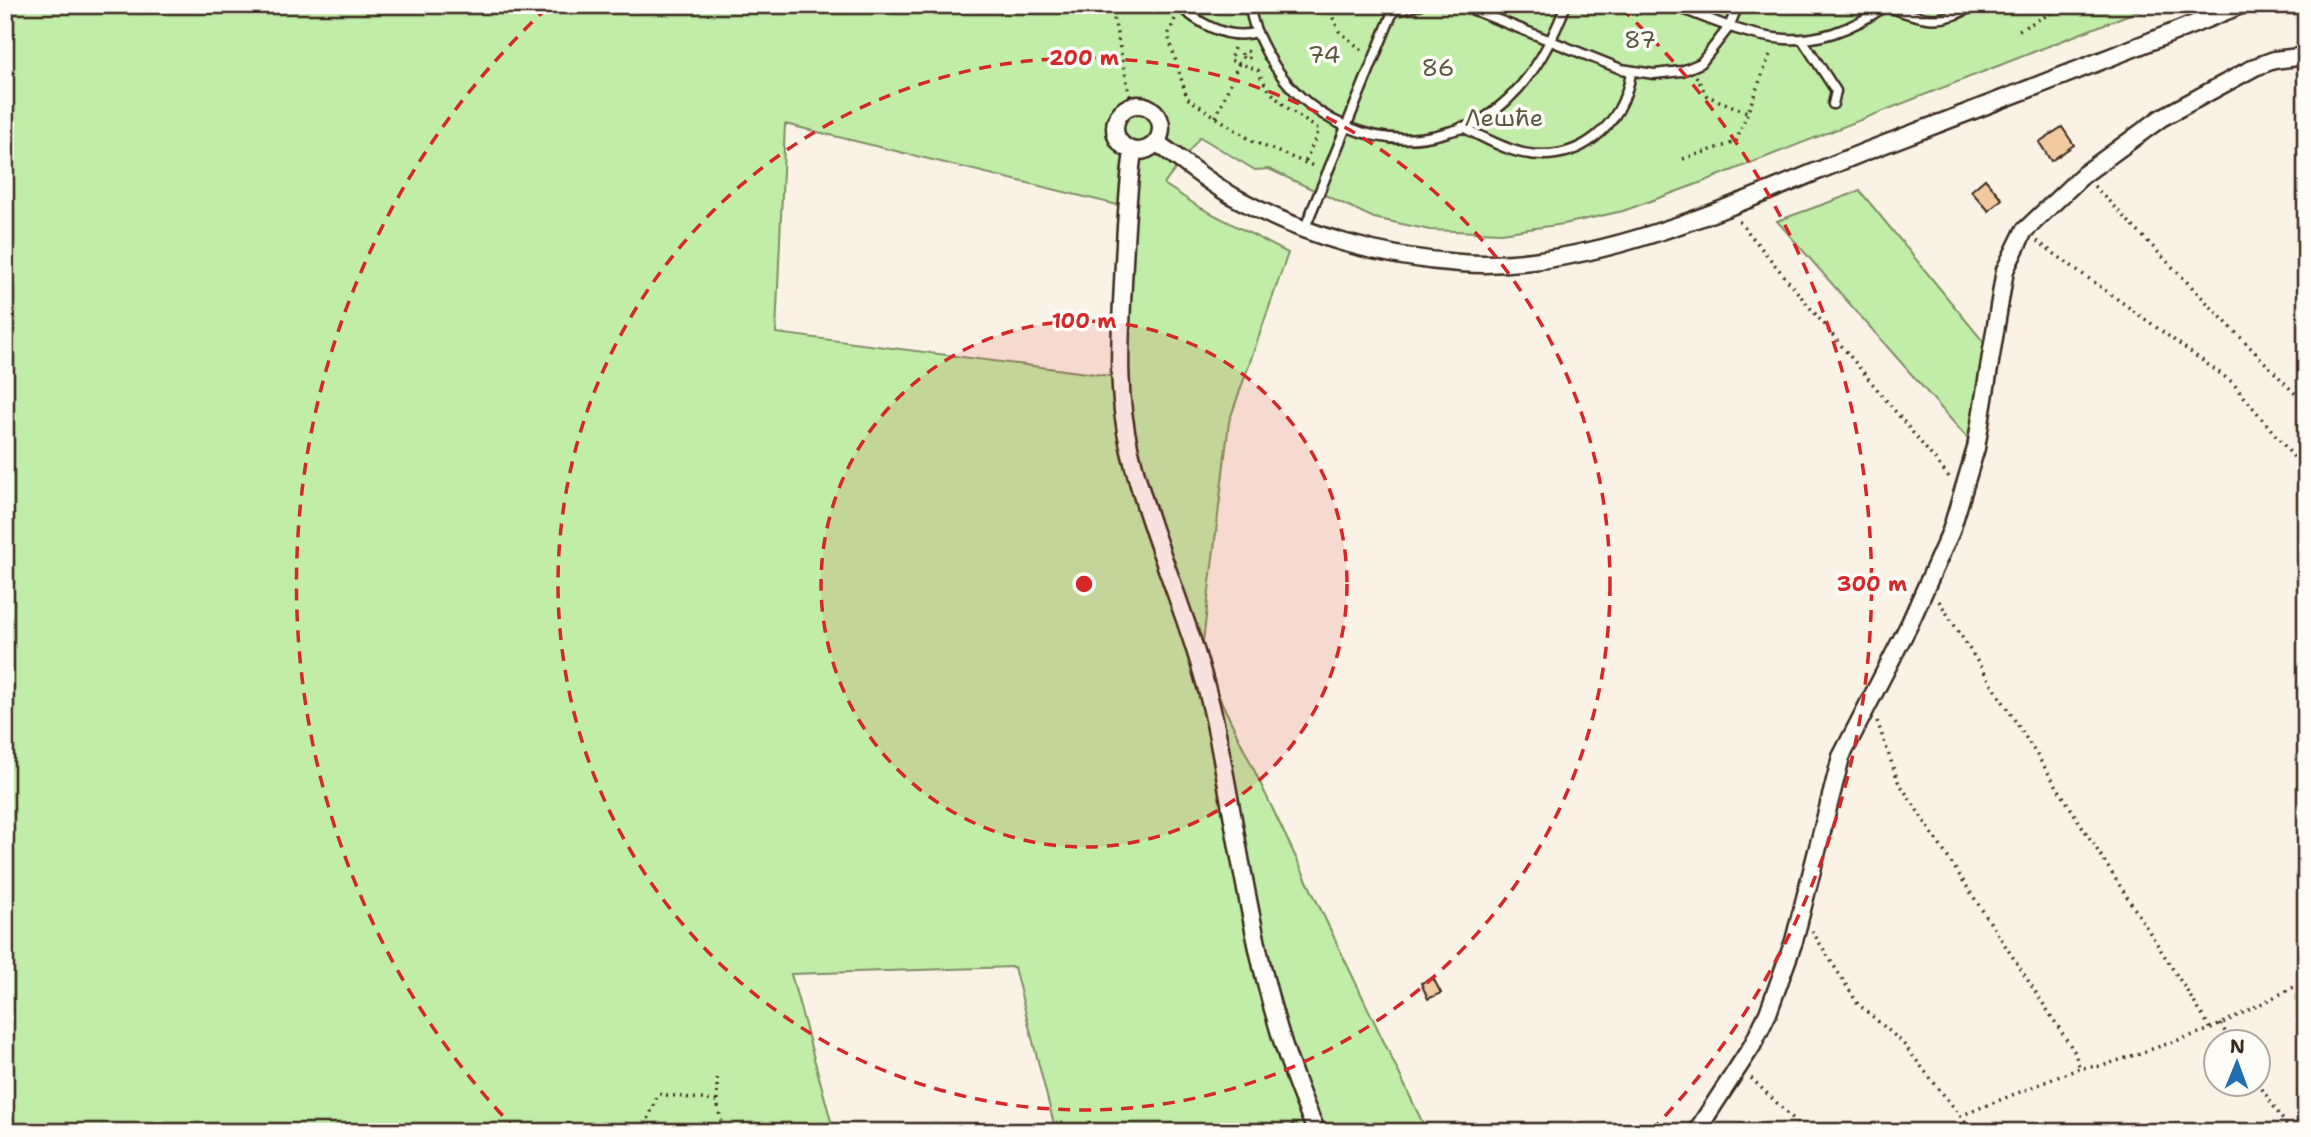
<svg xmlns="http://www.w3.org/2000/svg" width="2311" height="1137" font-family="'Shantell Sans',sans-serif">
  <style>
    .green { fill: #c1eda9; stroke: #7e8c64; stroke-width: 2; fill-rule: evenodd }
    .building { fill: #f1caa0; stroke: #3b2a1e; stroke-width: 2 }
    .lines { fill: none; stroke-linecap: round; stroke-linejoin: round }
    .service-casing { stroke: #3b2a1e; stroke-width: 13 }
    .minor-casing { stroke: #3b2a1e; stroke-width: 21 }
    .path { stroke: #3b2a1e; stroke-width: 3.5; stroke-dasharray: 2 5; stroke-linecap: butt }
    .service { stroke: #fdfcf7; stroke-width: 8 }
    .minor { stroke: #fdfcf7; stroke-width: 16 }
    .ring { fill: none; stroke: #d62828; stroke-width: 3.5; stroke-dasharray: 12 9 }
    .labels { text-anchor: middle; stroke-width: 7; stroke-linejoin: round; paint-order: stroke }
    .park-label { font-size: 24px; fill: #5c5b41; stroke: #fdfcf7 }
    .centre { fill: #d62828; stroke: #fdfcf7; stroke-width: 3.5 }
    .ring-label { font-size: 21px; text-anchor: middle; font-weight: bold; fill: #d62828; stroke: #fdfcf7; stroke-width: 7; stroke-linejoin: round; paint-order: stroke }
  </style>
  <rect width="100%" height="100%" fill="#fbf2e6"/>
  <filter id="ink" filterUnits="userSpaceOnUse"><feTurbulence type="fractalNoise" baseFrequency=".0143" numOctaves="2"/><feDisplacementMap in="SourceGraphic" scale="14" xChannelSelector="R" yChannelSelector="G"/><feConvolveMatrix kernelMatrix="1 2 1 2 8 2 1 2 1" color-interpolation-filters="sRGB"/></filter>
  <g filter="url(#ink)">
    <!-- green -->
    <path class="green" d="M5 5H2153L1700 183 1623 211 1564 224 1501 233 1430 230 1374 218 1269 169 1255 170 1200 137 1164 184 1199 207 1288 253 1229 422 1201 659 1427 1132H1056L1014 967 791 974 834 1132H5ZM785 124 1126 207 1118 377 776 333Z
      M1860 191 1991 351 1976 448 1777 221Z"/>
    <!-- building -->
    <path class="building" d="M2062 127 2074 145 2051 161 2039 142Z
      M1985 179 2002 199 1989 211 1971 191Z
      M1433 978 1441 993 1428 999 1421 983Z"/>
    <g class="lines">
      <defs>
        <path id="service" d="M1178 5C1200 24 1229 41 1257 32
          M1250 5C1251 23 1260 40 1268 55 1304 119 1376 154 1448 132 1458 129 1470 127 1479 122 1524 93 1547 54 1566 5
          M1388 5 1401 10 1419 5
          M1461 5 1621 69 1654 74 1682 71 1701 63 1729 27 1738 5
          M1673 5C1756 38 1806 62 1887 5
          M1886 6C1917 18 1943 27 1973 5
          M1802 39 1836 91 1833 104
          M1462 127C1481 136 1503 149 1523 153 1579 164 1622 127 1631 73
          M1304 230 1394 9"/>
        <path id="minor" d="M1115 128a23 23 0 1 1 46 0a23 23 0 1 1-46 0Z
          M1157 143C1183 161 1210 184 1238 199 1306 236 1383 258 1460 263 1596 273 1747 198 1872 149 1995 102 2119 55 2241 5
          M1133 151C1127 195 1125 238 1123 283 1120 343 1116 391 1130 451 1152 543 1195 629 1215 723 1243 861 1257 1002 1317 1132
          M1696 1132 1752 1046 1768 1013 1794 941 1841 757 1909 625 1951 531 1976 448 2005 270 2024 231 2083 175 2161 118 2255 67 2274 60 2306 56"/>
      </defs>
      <!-- service casing -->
      <use href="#service" class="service-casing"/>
      <!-- minor casing -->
      <use href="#minor" class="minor-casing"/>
      <!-- path -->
      <path class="path" d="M1111 5 1132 106
        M1327 5 1339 31 1363 51
        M1175 19 1168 35 1187 98 1254 142 1316 167
        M2019 30 2067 5
        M1234 48 1230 60 1258 70C1268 98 1296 114 1319 130L1305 162
        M1242 55a4 4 0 1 1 8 0a4 4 0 1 1-8 0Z
        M1696 76 1707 96 1747 112
        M1216 117 1239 63
        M1683 159 1736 142 1771 52
        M2094 186 2306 405
        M1739 221 1950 478
        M2037 241 2232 382 2306 472
        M1939 601 2211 1029
        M1877 721 1898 781 2074 1051 2080 1068
        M1812 931 1858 1004 1902 1042 1973 1132
        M2220 1024 2232 1042
        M717 1078V1101L723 1132
        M1751 1078 1807 1132
        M2258 1083 2291 1132
        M1960 1116 2080 1068 2102 1066 2211 1029 2306 981
        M643 1132 658 1094 717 1101
        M1289 1132 1295 1121"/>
      <!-- service -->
      <use href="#service" class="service"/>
      <!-- minor -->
      <use href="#minor" class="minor"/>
    </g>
  </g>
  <!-- distance rings -->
  <circle cx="1084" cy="584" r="263" fill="#d62828" fill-opacity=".12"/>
  <g class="ring">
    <circle cx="1084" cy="584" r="263"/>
    <circle cx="1084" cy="584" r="526"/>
    <path d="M517 1131A788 788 0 0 1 547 8M1621 8A788 788 0 0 1 1651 1131"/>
  </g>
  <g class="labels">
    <!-- park labels -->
    <g class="park-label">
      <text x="1640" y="48">87</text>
      <text x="1324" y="63">74</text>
      <text x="1438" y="76">86</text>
      <text x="1504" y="126">Лешће</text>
    </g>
  </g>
  <circle cx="1084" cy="584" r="10" class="centre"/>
  <g class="ring-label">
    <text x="1084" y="65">200 m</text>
    <text x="1084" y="328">100 m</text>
    <text x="1872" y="591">300 m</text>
  </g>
  <!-- margin -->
  <rect width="2311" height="1137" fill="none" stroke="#fdfcf7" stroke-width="28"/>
  <rect x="14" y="14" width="2283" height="1109" fill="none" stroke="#3b2a1e" stroke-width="2.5" filter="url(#ink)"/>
  <!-- north arrow -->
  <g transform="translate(2237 1063) rotate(1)"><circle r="33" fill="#fdfcf7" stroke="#afa8a0" stroke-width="2"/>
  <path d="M0-5L12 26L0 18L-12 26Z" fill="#1f6fb2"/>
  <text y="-10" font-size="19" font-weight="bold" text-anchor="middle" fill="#3b2a1e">N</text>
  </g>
</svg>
